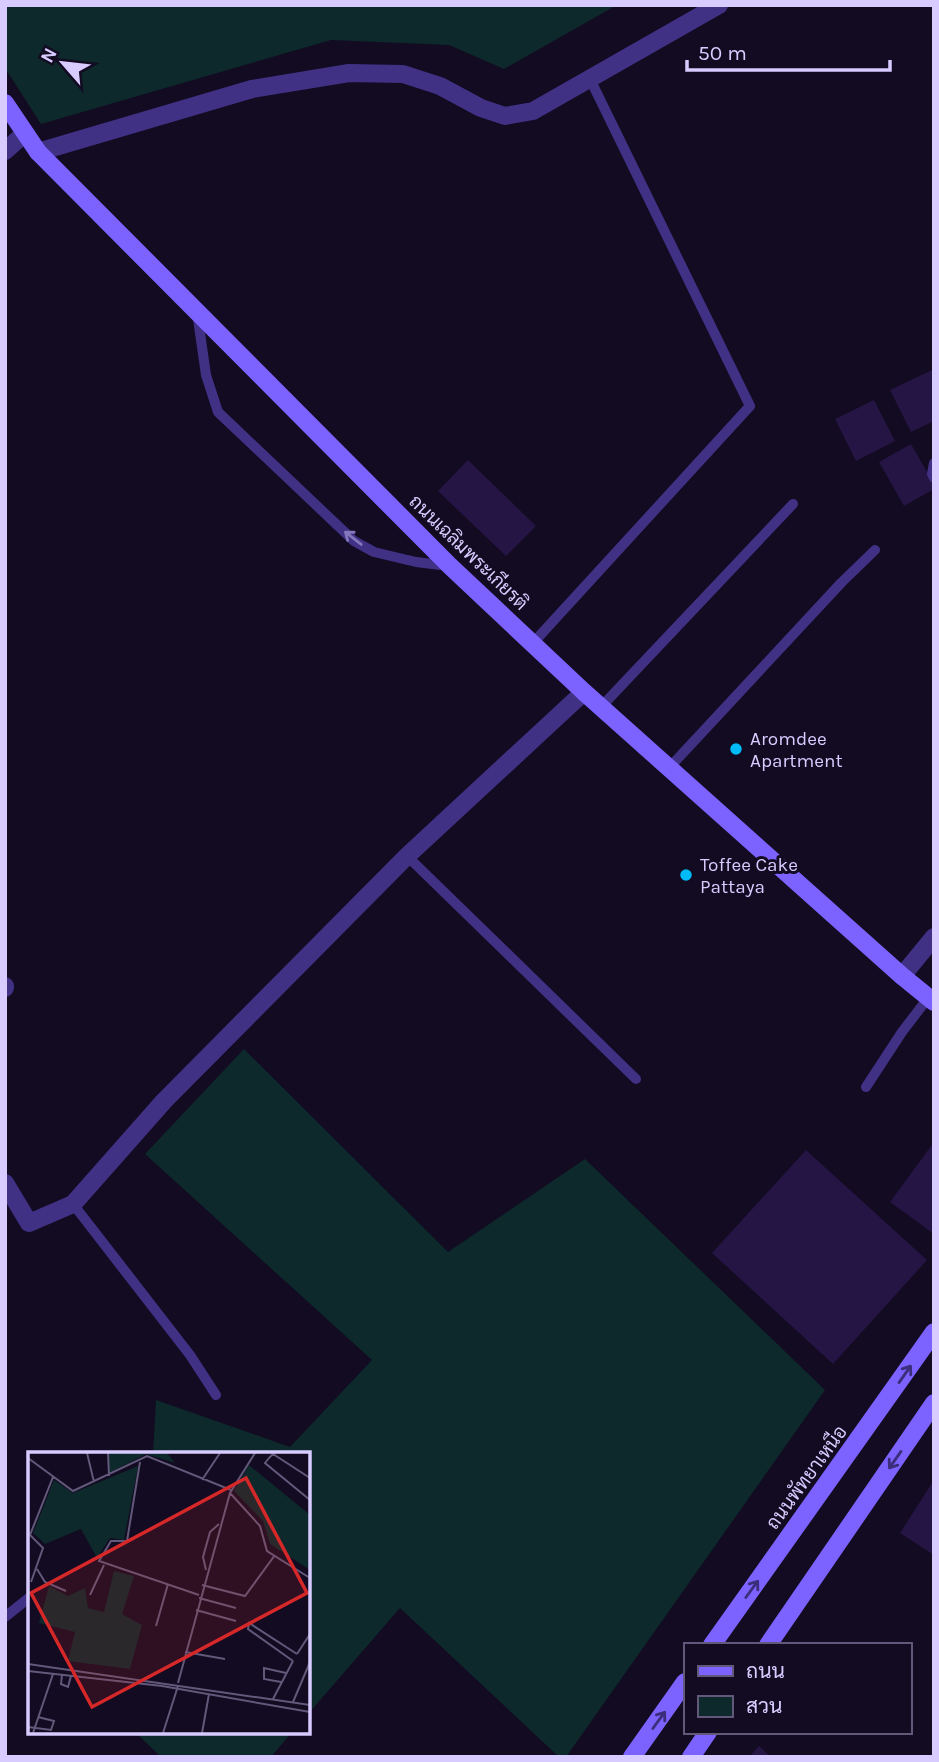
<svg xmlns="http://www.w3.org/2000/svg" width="939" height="1762" font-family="Karla,Sarabun,sans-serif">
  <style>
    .green { fill: #0d292c }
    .building { fill: #251544 }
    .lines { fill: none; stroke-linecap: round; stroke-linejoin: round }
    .lane { stroke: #403185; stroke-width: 10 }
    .street { stroke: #403185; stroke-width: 18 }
    .secondary { stroke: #7c62ff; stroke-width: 18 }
    .oneway { stroke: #8476bc }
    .oneway2 { stroke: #3c2e7a }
    .poi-dot { fill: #00bbf6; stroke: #120b21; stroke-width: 2.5 }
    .labels { text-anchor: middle; stroke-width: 6; stroke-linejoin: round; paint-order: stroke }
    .street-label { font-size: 19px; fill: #d8cbff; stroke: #120b21 }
    .poi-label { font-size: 19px; fill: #d8cbff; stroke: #120b21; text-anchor: start }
    .inset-road { fill: none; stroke: #61587a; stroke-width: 2 }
    .view { fill: #d62828; fill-opacity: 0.15; stroke: #d62828; stroke-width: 3.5 }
    .inset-edge { fill: none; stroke: #d8cbff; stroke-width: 3.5 }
  </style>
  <rect width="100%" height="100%" fill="#120b21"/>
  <!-- green -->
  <path class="green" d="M5 5H617L504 69 449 45 331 40 41 124 5 68Z
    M244 1049 448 1252 585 1159 825 1390 566 1757H559L400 1608 308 1714V1454H153L156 1400 290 1447 372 1360 145 1154Z
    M135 1732H292L271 1757H161Z"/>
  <!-- building -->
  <path class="building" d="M934 369V421L911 432 890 390Z
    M874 400 895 441 856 461 835 419Z
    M911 444 934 484V489L904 506 879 462Z
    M468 460 536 526 506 556 438 491Z
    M934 1142V1234L890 1202Z
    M806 1150 927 1260 833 1364 712 1253Z
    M934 1480V1555L900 1533Z
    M759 1746 771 1757H749Z"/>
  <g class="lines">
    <!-- lane -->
    <path class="lane" d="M197 312 206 375 218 412 354 541 374 552 416 562 449 566
      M934 463 932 474 934 478
      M533 643 750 406 590 79
      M601 707 793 504
      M669 768 841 583 875 550
      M407 856 636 1079
      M866 1087 902 1032 928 998
      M73 1204 190 1355 216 1395
      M5 1617 30 1597"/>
    <!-- street -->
    <path class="street" d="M5 151 25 133
      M38 152 252 89 349 73 403 74 440 86 481 108 505 116 533 111 719 5
      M902 976 934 937
      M5 986V988
      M5 1183 29 1223 73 1204 164 1101 407 856 584 692"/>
    <!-- secondary -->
    <path class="secondary" d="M5 103 38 152 450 566 584 692 902 976 934 1002
      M712 1645 934 1332
      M768 1645 934 1403
      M632 1757 685 1682
      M691 1757 708 1732"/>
  </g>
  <!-- one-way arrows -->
  <defs><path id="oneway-shaft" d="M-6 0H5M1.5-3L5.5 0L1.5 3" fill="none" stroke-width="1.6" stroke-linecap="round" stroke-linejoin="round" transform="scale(1.75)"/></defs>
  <use class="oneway" href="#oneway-shaft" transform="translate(353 538) rotate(-142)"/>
  <g class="oneway2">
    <use href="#oneway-shaft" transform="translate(905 1374) rotate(-55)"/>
    <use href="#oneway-shaft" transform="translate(895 1460) rotate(125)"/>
    <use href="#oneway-shaft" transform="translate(752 1589) rotate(-54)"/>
    <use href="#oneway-shaft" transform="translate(659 1720) rotate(-54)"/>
  </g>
  <!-- markers -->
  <g class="poi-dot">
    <circle cx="736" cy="749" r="7"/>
    <circle cx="686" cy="875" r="7"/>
  </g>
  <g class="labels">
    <!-- street labels -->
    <g class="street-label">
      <text transform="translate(469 552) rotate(44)" y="7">ถนนเฉลิมพระเกียรติ</text>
      <text transform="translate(806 1477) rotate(-54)" y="7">ถนนพัทยาเหนือ</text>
    </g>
    <!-- poi labels -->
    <g class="poi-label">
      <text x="750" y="745">Aromdee<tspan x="750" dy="22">Apartment</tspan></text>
      <text x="700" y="871">Toffee Cake<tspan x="700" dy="22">Pattaya</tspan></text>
    </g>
  </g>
  <!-- overview -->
  <g transform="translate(28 1452)">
    <rect width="282" height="282" fill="#120b21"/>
    <path d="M80 1H139L147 11 118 2 81 21ZM221 13 282 63V118L242 92 235 69 206 39ZM110 14 96 88 82 86 69 106 53 77 17 92 5 81 26 28 45 41ZM86 119 106 124 94 162 114 173 102 217 40 209 47 180 11 171 21 134 40 144 57 136 60 156 76 160Z" fill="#0d292c"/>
    <path class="inset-road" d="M59 1 66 30M80 1 81 24M0 6 45 39 119 4 203 38M241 6 237 11 282 48M241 6 245 2 282 26M112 10 99 89H83L71 109 171 143M174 28 192 1M202 41 232 74 239 99 282 126M9 117 17 130 38 139M178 118 175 105 182 80 191 72M3 130 15 96 2 83 25 25M174 133 217 144 247 103M62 143 76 113M171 146 208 156M168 158 208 169M128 174 140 132M157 200 197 207M269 202 282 182M265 209 220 177 221 171 269 202M0 212 282 253M0 219 134 234 282 260M34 223 33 232 40 235 43 224M253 230 236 227V216L258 221M150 231 202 41 227 1M245 247 265 209M265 250 282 210M0 275 23 278 26 269 10 265M5 281 25 222M135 281 150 234M174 281 181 242"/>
    <path class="view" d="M218 26 279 141 64 255 3 141Z"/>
    <rect width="282" height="282" class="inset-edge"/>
  </g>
  <!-- border -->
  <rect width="939" height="1762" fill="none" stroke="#d8cbff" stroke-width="14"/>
  <!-- legend -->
  <rect x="684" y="1643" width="228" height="91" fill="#120b21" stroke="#61587a" stroke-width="2"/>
  <rect x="698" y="1666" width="35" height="10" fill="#7c62ff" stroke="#61587a" stroke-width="2"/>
  <text x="746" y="1678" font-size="21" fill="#d8cbff">ถนน</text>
  <rect x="698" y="1696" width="35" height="21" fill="#0d292c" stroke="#61587a" stroke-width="2"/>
  <text x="746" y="1713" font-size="21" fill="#d8cbff">สวน</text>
  <!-- north arrow -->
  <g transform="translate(63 63) rotate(298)" stroke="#120b21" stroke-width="5" paint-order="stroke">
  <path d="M0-5L12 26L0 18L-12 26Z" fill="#d8cbff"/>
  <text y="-10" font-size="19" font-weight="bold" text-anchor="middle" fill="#d8cbff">N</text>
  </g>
  <!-- scale -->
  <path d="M687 60v10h203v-10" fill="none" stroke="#d8cbff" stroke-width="3.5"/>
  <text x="698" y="60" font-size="21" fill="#d8cbff" stroke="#120b21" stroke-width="5" paint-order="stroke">50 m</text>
</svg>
